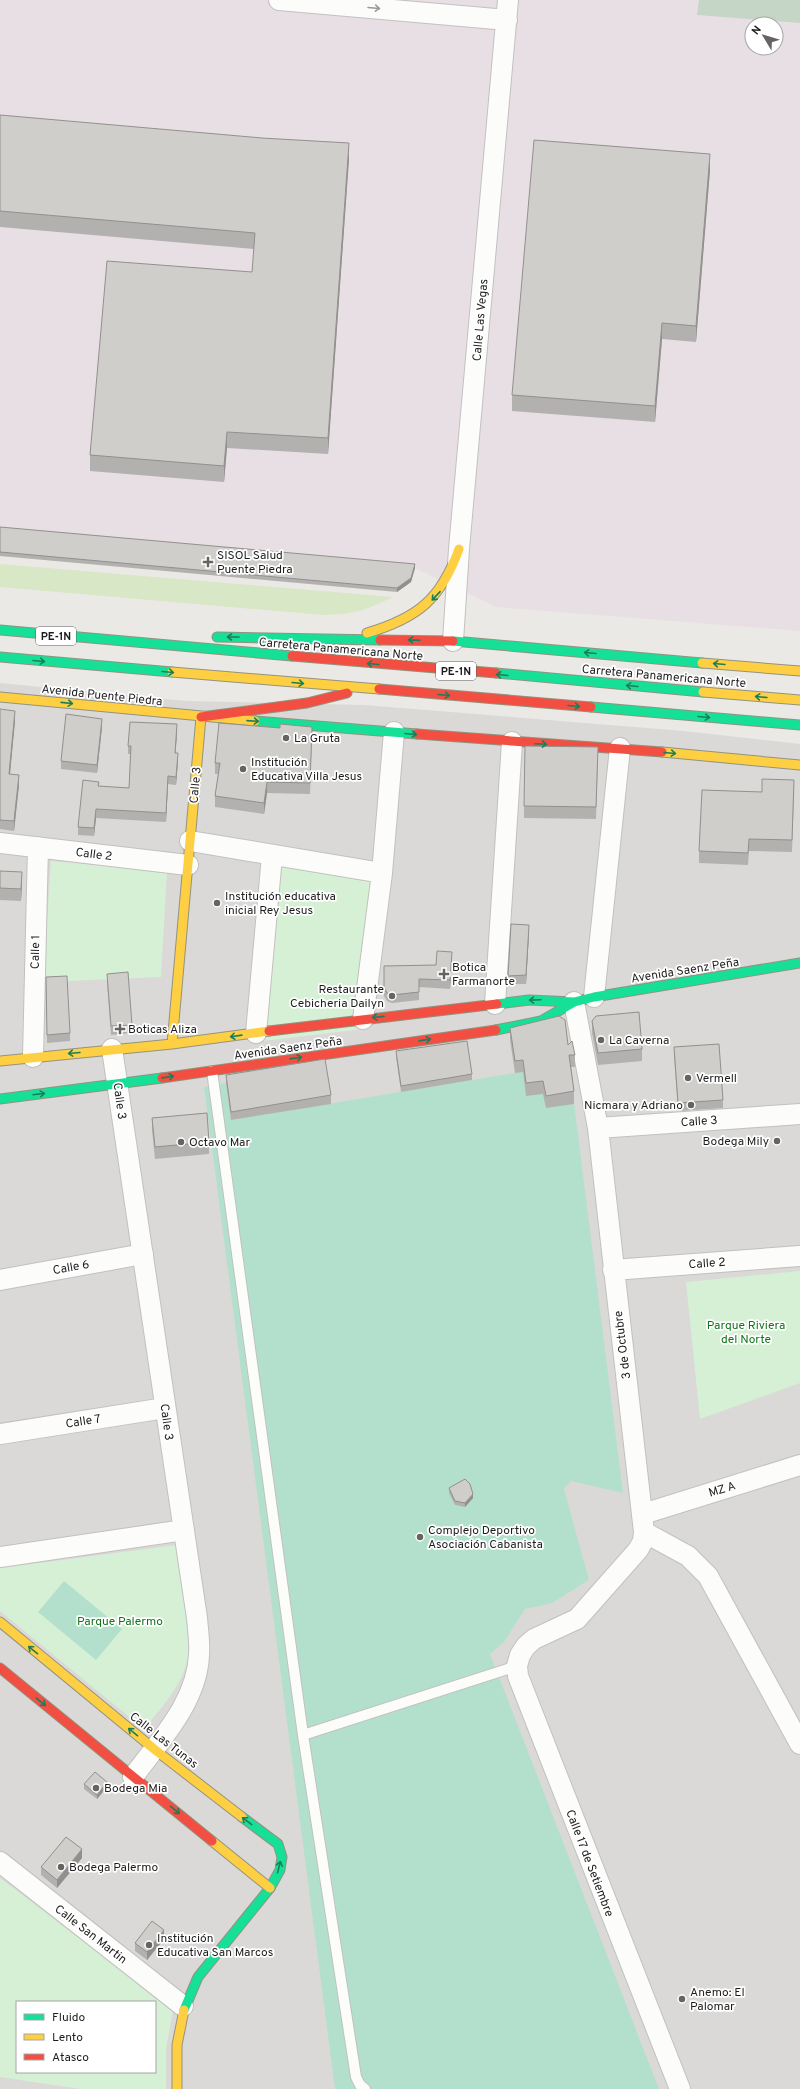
<svg xmlns="http://www.w3.org/2000/svg" width="800" height="2089" font-family="Overpass,sans-serif">
  <style>
    .residential { fill: #dad9d7; fill-rule: evenodd }
    .industrial { fill: #e8dfe4; fill-rule: evenodd }
    .grass { fill: #d8e7c6 }
    .cemetery { fill: #c5d5c6 }
    .park { fill: #d5f0d5; fill-rule: evenodd }
    .pitch { fill: #b3e0cd }
    .lines { fill: none; stroke-linecap: round; stroke-linejoin: round }
    .lane-casing { stroke: #c2c1c0; stroke-width: 12 }
    .street-casing { stroke: #c2c1c0; stroke-width: 22 }
    .fast-casing { stroke: #92937f; stroke-width: 11 }
    .slow-casing { stroke: #92937f; stroke-width: 11 }
    .jam-casing { stroke: #92937f; stroke-width: 11 }
    .lane { stroke: #fcfcfb; stroke-width: 10 }
    .street { stroke: #fcfcfb; stroke-width: 20 }
    .fast { stroke: #16e098; stroke-width: 9 }
    .slow { stroke: #ffcf43; stroke-width: 9 }
    .jam { stroke: #f24e42; stroke-width: 9 }
    .wall { fill: #b3b1af }
    .shaded-wall { fill: #92908e }
    .building { fill: #d0cecb; stroke: #92908e }
    .oneway { stroke: #989897 }
    .oneway2 { stroke: #1a7e5a }
    .poi-dot { fill: #656463; stroke: #fff; stroke-width: 1.5 }
    .labels { text-anchor: middle; stroke-width: 3.5; stroke-linejoin: round; paint-order: stroke }
    .shield { fill: #fff; stroke: #616161; stroke-width: 1 }
    .shield-label { font-size: 11px; font-weight: bold; fill: #1d1d1d }
    .street-label { font-size: 12px; fill: #1d1d1d; stroke: #fff }
    .poi-label { font-size: 12px; fill: #1d1d1d; stroke: #fff; text-anchor: start }
    .park-label { font-size: 12px; fill: #12741b; stroke: #fff }
  </style>
  <rect width="100%" height="100%" fill="#ebe9e6"/>
  <!-- residential -->
  <path class="residential" d="M0 683 186 701 364 705 684 731 800 744V2089H0ZM17 2002H155V2072H17Z"/>
  <!-- industrial -->
  <path class="industrial" d="M0 0H699L698 15 800 23V631L496 607 415 568 0 531ZM752 24H776V48H752Z"/>
  <!-- grass -->
  <path class="grass" d="M0 564 393 597C364 611 355 614 323 615L0 587Z"/>
  <!-- cemetery -->
  <path class="cemetery" d="M699 0H800V23L697 15Z"/>
  <!-- park -->
  <path class="park" d="M270 848 377 864 363 1029 255 1042Z
    M51 861 167 871 161 977 43 982Z
    M800 1271V1383L700 1419 686 1282Z
    M178 1545C182 1575 195 1634 187 1662 180 1688 161 1708 144 1729L0 1611V1568Z
    M0 1878 173 2010 166 2049V2089H80L0 2077ZM17 2002H155V2072H17Z"/>
  <!-- pitch -->
  <path class="pitch" d="M569 1064 623 1493 571 1481 564 1489 589 1580 552 1603 525 1609 504 1642 490 1654 659 2089H335L204 1087 226 1083 231 1120Z
    M64 1581 122 1629 96 1660 38 1612Z"/>
  <g class="lines">
    <defs>
      <path id="lane" d="M212 1071 303 1735 356 2077 360 2085 365 2089
        M303 1735 517 1666"/>
      <path id="street" d="M279 0 507 20
        M453 641 459 549 508 0
        M190 841 382 873
        M0 843 188 865
        M594 997 620 748
        M574 1002 598 1128 644 1532 643 1541 638 1550 577 1619 534 1639 526 1646 520 1655 517 1666 518 1676 680 2089
        M495 1004 512 742
        M363 1019 382 873 394 732
        M256 1033 272 856
        M112 1049 197 1618C198 1630 200 1643 199 1655 197 1702 160 1740 133 1777
        M33 1057 38 847
        M598 1128 800 1114
        M613 1270 800 1256
        M0 1280 143 1254
        M0 1434 165 1408
        M643 1514 800 1465
        M644 1532 688 1556 708 1576 800 1744
        M0 1557 184 1530
        M0 1862 183 2006"/>
      <path id="fast" d="M0 630 292 656
        M217 637 380 640
        M453 641 702 663
        M0 657 172 672
        M496 673 703 692
        M591 707 800 725
        M255 721 417 734
        M497 1004 529 1000 574 1002
        M496 1030 541 1021 574 1002 594 997 800 963
        M0 1099 162 1078
        M184 2010 198 1977 270 1888 280 1870 282 1857 278 1844 242 1817"/>
      <path id="slow" d="M367 633C418 618 441 599 459 549
        M702 663 800 671
        M172 672 379 689
        M703 692 800 700
        M0 697 255 721
        M662 752 800 765
        M172 1044 201 717
        M0 1061 172 1044 269 1031
        M0 1622 154 1749 242 1817
        M212 1841 270 1888
        M177 2089V2045L184 2010"/>
      <path id="jam" d="M380 640 453 641
        M292 656 496 673
        M379 689 591 707
        M201 717 307 703 347 693
        M417 734 662 752
        M269 1031 497 1004
        M162 1078 496 1030
        M0 1668 212 1841"/>
    </defs>
    <!-- lane casing -->
    <use href="#lane" class="lane-casing"/>
    <!-- street casing -->
    <use href="#street" class="street-casing"/>
    <!-- fast casing -->
    <use href="#fast" class="fast-casing"/>
    <!-- slow casing -->
    <use href="#slow" class="slow-casing"/>
    <!-- jam casing -->
    <use href="#jam" class="jam-casing"/>
    <!-- lane -->
    <use href="#lane" class="lane"/>
    <!-- street -->
    <use href="#street" class="street"/>
    <!-- fast -->
    <use href="#fast" class="fast"/>
    <!-- slow -->
    <use href="#slow" class="slow"/>
    <!-- jam -->
    <use href="#jam" class="jam"/>
  </g>
  <!-- wall -->
  <path class="wall" d="M0 115 349 159 328 454 227 448 224 482 90 471V455L252 272 254 249 0 227Z
    M710 170 696 342 662 339 655 422 512 411V395Z
    M0 527 415 568 411 582 397 592 0 556Z
    M0 709 15 721 10 774 19 785 14 831 0 829Z
    M102 727 97 773 61 769V761Z
    M177 733 175 753 178 761 176 785 168 784 166 822 96 818 94 836 78 835V827L99 786 129 788 131 754H128V746Z
    M312 738 310 794 267 793 264 814 215 807V796L218 774H215V763Z
    M598 759 596 819 524 818V806Z
    M762 792H794L792 852 749 851 748 865 699 863V851Z
    M0 871 22 884 21 901 0 900Z
    M529 933 526 984H508V976Z
    M452 960 450 989 419 987V1000L392 1003 387 1001 384 996V966L436 965Z
    M107 974 132 1025V1033L111 1035 107 982Z
    M46 977 70 1033V1041L47 1043Z
    M592 1021 642 1049V1061L598 1065 592 1033Z
    M510 1028 575 1055V1067H571L574 1091V1104L546 1108 543 1094 526 1096 523 1072 515 1073 510 1040Z
    M674 1047 723 1100V1108L678 1111 674 1056Z
    M396 1051 472 1074V1080L401 1092 396 1057Z
    M226 1075 331 1095V1104L231 1120 226 1083Z
    M152 1118 209 1142V1154L155 1159 152 1130Z
    M449 1488 473 1498 465 1507 455 1505 449 1493Z
    M84 1784 107 1787 97 1799 84 1789Z
    M82 1858 57 1888 41 1875V1867Z
    M164 1939 147 1960 135 1951V1943Z"/>
  <!-- shaded-wall -->
  <path class="shaded-wall" d="M349 143V159L328 454V438Z
    M710 154V170L696 342V326Z
    M662 323V339L655 422V406Z
    M227 432V448L224 482V466Z
    M415 564V568L411 582 397 592V588Z
    M15 711V721L9 784V774Z
    M102 719V727L97 773V765Z
    M177 724V733L175 761V753Z
    M178 753V761L176 785V777Z
    M19 775V785L14 831V821Z
    M168 776V784L166 822V813Z
    M267 782V793L264 814V803Z
    M96 809V818L94 836V828Z
    M22 872V884L21 901V889Z
    M529 925V933L526 984V975Z
    M452 952V960L450 989V980Z
    M473 1494V1498L465 1507V1503Z
    M107 1782V1787L97 1799V1795Z
    M82 1849V1858L57 1888V1880Z
    M164 1930V1939L147 1960V1952Z"/>
  <!-- building -->
  <path class="building" d="M0 115 262 138 349 143 328 438 227 432 224 466 90 455 107 261 252 272 255 233 0 211Z
    M534 140 710 154 696 326 662 323 655 406 512 395Z
    M0 527 415 564 411 578 397 588 0 552Z
    M0 709 15 711 9 774 19 775 14 821 0 820Z
    M66 714 102 719 97 765 61 761Z
    M130 722 177 724 175 753H178L176 777 168 776 166 813 96 809 94 828 78 827 83 780 99 782 98 786 129 788 131 746H128Z
    M219 723 280 728V724L312 727 310 783 267 782 264 803 215 796 220 763H215Z
    M525 746 598 747 596 807 524 806Z
    M762 779 794 780 792 840 749 839 748 853 699 851 702 790 762 792Z
    M0 871 22 872 21 889 0 888Z
    M511 924 529 925 526 975 508 976Z
    M437 951 452 952 450 980 419 979V992L392 995 387 993 384 987V966L436 965Z
    M128 972 132 1025 111 1026 107 974Z
    M67 976 70 1033 47 1035 46 977Z
    M639 1012 642 1049 598 1053 592 1021 596 1016Z
    M559 1016 565 1020 568 1045 572 1041 575 1055H569L574 1091 546 1096 543 1081 526 1083 523 1060 515 1061 510 1028Z
    M467 1041 472 1074 401 1086 396 1051Z
    M719 1044 723 1100 678 1103 674 1047Z
    M325 1059 331 1095 231 1112 226 1075Z
    M207 1113 209 1142 155 1147 152 1118Z
    M465 1479 470 1484 473 1494 465 1503 455 1501 449 1488Z
    M95 1772 107 1782 97 1795 84 1784Z
    M66 1837 82 1849 57 1880 41 1867Z
    M152 1921 164 1930 147 1952 135 1943Z"/>
  <!-- one-way arrows -->
  <defs><path id="oneway-shaft" d="M-6 0H5M1.5-3L5.5 0L1.5 3" fill="none" stroke-width="1.6" stroke-linecap="round" stroke-linejoin="round"/></defs>
  <use class="oneway" href="#oneway-shaft" transform="translate(374 8) rotate(5)"/>
  <g class="oneway2">
    <use href="#oneway-shaft" transform="translate(436 596) rotate(133)"/>
    <use href="#oneway-shaft" transform="translate(233 637) rotate(-180)"/>
    <use href="#oneway-shaft" transform="translate(414 640) rotate(-178)"/>
    <use href="#oneway-shaft" transform="translate(590 653) rotate(-175)"/>
    <use href="#oneway-shaft" transform="translate(39 661) rotate(5)"/>
    <use href="#oneway-shaft" transform="translate(373 664) rotate(-175)"/>
    <use href="#oneway-shaft" transform="translate(719 664) rotate(-175)"/>
    <use href="#oneway-shaft" transform="translate(168 672) rotate(5)"/>
    <use href="#oneway-shaft" transform="translate(502 675) rotate(-175)"/>
    <use href="#oneway-shaft" transform="translate(298 683) rotate(5)"/>
    <use href="#oneway-shaft" transform="translate(632 686) rotate(-175)"/>
    <use href="#oneway-shaft" transform="translate(444 695) rotate(5)"/>
    <use href="#oneway-shaft" transform="translate(761 697) rotate(-175)"/>
    <use href="#oneway-shaft" transform="translate(67 703) rotate(6)"/>
    <use href="#oneway-shaft" transform="translate(574 706) rotate(5)"/>
    <use href="#oneway-shaft" transform="translate(704 717) rotate(5)"/>
    <use href="#oneway-shaft" transform="translate(253 721) rotate(4)"/>
    <use href="#oneway-shaft" transform="translate(411 734) rotate(5)"/>
    <use href="#oneway-shaft" transform="translate(541 744) rotate(3)"/>
    <use href="#oneway-shaft" transform="translate(670 753) rotate(5)"/>
    <use href="#oneway-shaft" transform="translate(535 1000) rotate(178)"/>
    <use href="#oneway-shaft" transform="translate(378 1017) rotate(174)"/>
    <use href="#oneway-shaft" transform="translate(236 1036) rotate(172)"/>
    <use href="#oneway-shaft" transform="translate(425 1040) rotate(-8)"/>
    <use href="#oneway-shaft" transform="translate(74 1053) rotate(175)"/>
    <use href="#oneway-shaft" transform="translate(296 1058) rotate(-8)"/>
    <use href="#oneway-shaft" transform="translate(168 1077) rotate(-8)"/>
    <use href="#oneway-shaft" transform="translate(39 1094) rotate(-7)"/>
    <use href="#oneway-shaft" transform="translate(33 1650) rotate(-141)"/>
    <use href="#oneway-shaft" transform="translate(41 1702) rotate(39)"/>
    <use href="#oneway-shaft" transform="translate(133 1732) rotate(-141)"/>
    <use href="#oneway-shaft" transform="translate(175 1810) rotate(39)"/>
    <use href="#oneway-shaft" transform="translate(247 1821) rotate(-143)"/>
    <use href="#oneway-shaft" transform="translate(279 1867) rotate(-76)"/>
  </g>
  <!-- markers -->
  <g class="poi-dot">
    <path d="M206 556h4v4h4v4h-4v4h-4v-4h-4v-4h4z"/>
    <circle cx="286" cy="738" r="4"/>
    <circle cx="243" cy="769" r="4"/>
    <circle cx="217" cy="903" r="4"/>
    <path d="M442 968h4v4h4v4h-4v4h-4v-4h-4v-4h4z"/>
    <circle cx="392" cy="996" r="4"/>
    <path d="M118 1023h4v4h4v4h-4v4h-4v-4h-4v-4h4z"/>
    <circle cx="601" cy="1040" r="4"/>
    <circle cx="688" cy="1078" r="4"/>
    <circle cx="691" cy="1105" r="4"/>
    <circle cx="777" cy="1141" r="4"/>
    <circle cx="181" cy="1142" r="4"/>
    <circle cx="420" cy="1537" r="4"/>
    <circle cx="96" cy="1788" r="4"/>
    <circle cx="61" cy="1867" r="4"/>
    <circle cx="149" cy="1945" r="4"/>
    <circle cx="682" cy="1999" r="4"/>
  </g>
  <g class="labels">
    <!-- shield labels -->
    <g class="shield">
      <rect x="36" y="627" width="40" height="18" rx="3"/>
      <rect x="436" y="662" width="40" height="18" rx="3"/>
    </g>
    <g class="shield-label">
      <text x="56" y="640">PE-1N</text>
      <text x="456" y="675">PE-1N</text>
    </g>
    <!-- street labels -->
    <g class="street-label">
      <text transform="translate(480 320) rotate(-85)" y="4">Calle Las Vegas</text>
      <text transform="translate(341 649) rotate(5)" y="4">Carretera Panamericana Norte</text>
      <text transform="translate(664 676) rotate(5)" y="4">Carretera Panamericana Norte</text>
      <text transform="translate(102 695) rotate(6)" y="4">Avenida Puente Piedra</text>
      <text transform="translate(195 785) rotate(-85)" y="4">Calle 3</text>
      <text transform="translate(94 854) rotate(7)" y="4">Calle 2</text>
      <text transform="translate(35 952) rotate(-89)" y="4">Calle 1</text>
      <text transform="translate(685 970) rotate(-9)" y="4">Avenida Saenz Peña</text>
      <text transform="translate(288 1048) rotate(-8)" y="4">Avenida Saenz Peña</text>
      <text transform="translate(120 1101) rotate(82)" y="4">Calle 3</text>
      <text transform="translate(699 1121) rotate(-4)" y="4">Calle 3</text>
      <text transform="translate(707 1263) rotate(-4)" y="4">Calle 2</text>
      <text transform="translate(71 1267) rotate(-10)" y="4">Calle 6</text>
      <text transform="translate(622 1345) rotate(-97)" y="4">3 de Octubre</text>
      <text transform="translate(83 1421) rotate(-9)" y="4">Calle 7</text>
      <text transform="translate(167 1422) rotate(82)" y="4">Calle 3</text>
      <text transform="translate(722 1489) rotate(-17)" y="4">MZ A</text>
      <text transform="translate(164 1740) rotate(38)" y="4">Calle Las Tunas</text>
      <text transform="translate(590 1863) rotate(69)" y="4">Calle 17 de Setiembre</text>
      <text transform="translate(91 1934) rotate(38)" y="4">Calle San Martin</text>
    </g>
    <!-- poi labels -->
    <g class="poi-label">
      <text x="217" y="559">SISOL Salud<tspan x="217" dy="14">Puente Piedra</tspan></text>
      <text x="294" y="742">La Gruta</text>
      <text x="251" y="766">Institución<tspan x="251" dy="14">Educativa Villa Jesus</tspan></text>
      <text x="225" y="900">Institución educativa<tspan x="225" dy="14">inicial Rey Jesus</tspan></text>
      <text x="452" y="971">Botica<tspan x="452" dy="14">Farmanorte</tspan></text>
      <text x="384" y="993" text-anchor="end">Restaurante<tspan x="384" dy="14">Cebicheria Dailyn</tspan></text>
      <text x="128" y="1033">Boticas Aliza</text>
      <text x="609" y="1044">La Caverna</text>
      <text x="696" y="1082">Vermell</text>
      <text x="683" y="1109" text-anchor="end">Nicmara y Adriano</text>
      <text x="769" y="1145" text-anchor="end">Bodega Mily</text>
      <text x="189" y="1146">Octavo Mar</text>
      <text x="428" y="1534">Complejo Deportivo<tspan x="428" dy="14">Asociación Cabanista</tspan></text>
      <text x="104" y="1792">Bodega Mia</text>
      <text x="69" y="1871">Bodega Palermo</text>
      <text x="157" y="1942">Institución<tspan x="157" dy="14">Educativa San Marcos</tspan></text>
      <text x="690" y="1996">Anemo: El<tspan x="690" dy="14">Palomar</tspan></text>
    </g>
    <!-- park labels -->
    <g class="park-label">
      <text x="746" y="1329">Parque Riviera<tspan x="746" dy="14">del Norte</tspan></text>
      <text x="120" y="1625">Parque Palermo</text>
    </g>
  </g>
  <!-- legend -->
  <rect x="16" y="2001" width="140" height="72" fill="#ffffff" stroke="#a5a5a5"/>
  <rect x="24" y="2014" width="20" height="6" fill="#16e098" stroke="#a5a5a5"/>
  <text x="52" y="2021" font-size="12" fill="#1d1d1d">Fluido</text>
  <rect x="24" y="2034" width="20" height="6" fill="#ffcf43" stroke="#a5a5a5"/>
  <text x="52" y="2041" font-size="12" fill="#1d1d1d">Lento</text>
  <rect x="24" y="2054" width="20" height="6" fill="#f24e42" stroke="#a5a5a5"/>
  <text x="52" y="2061" font-size="12" fill="#1d1d1d">Atasco</text>
  <!-- north arrow -->
  <g transform="translate(764 36) rotate(308)"><circle r="19" fill="#ffffff" stroke="#a5a5a5"/>
  <path d="M0-3L7 15L0 10L-7 15Z" fill="#656463"/>
  <text y="-6" font-size="11" font-weight="bold" text-anchor="middle" fill="#1d1d1d">N</text>
  </g>
</svg>
